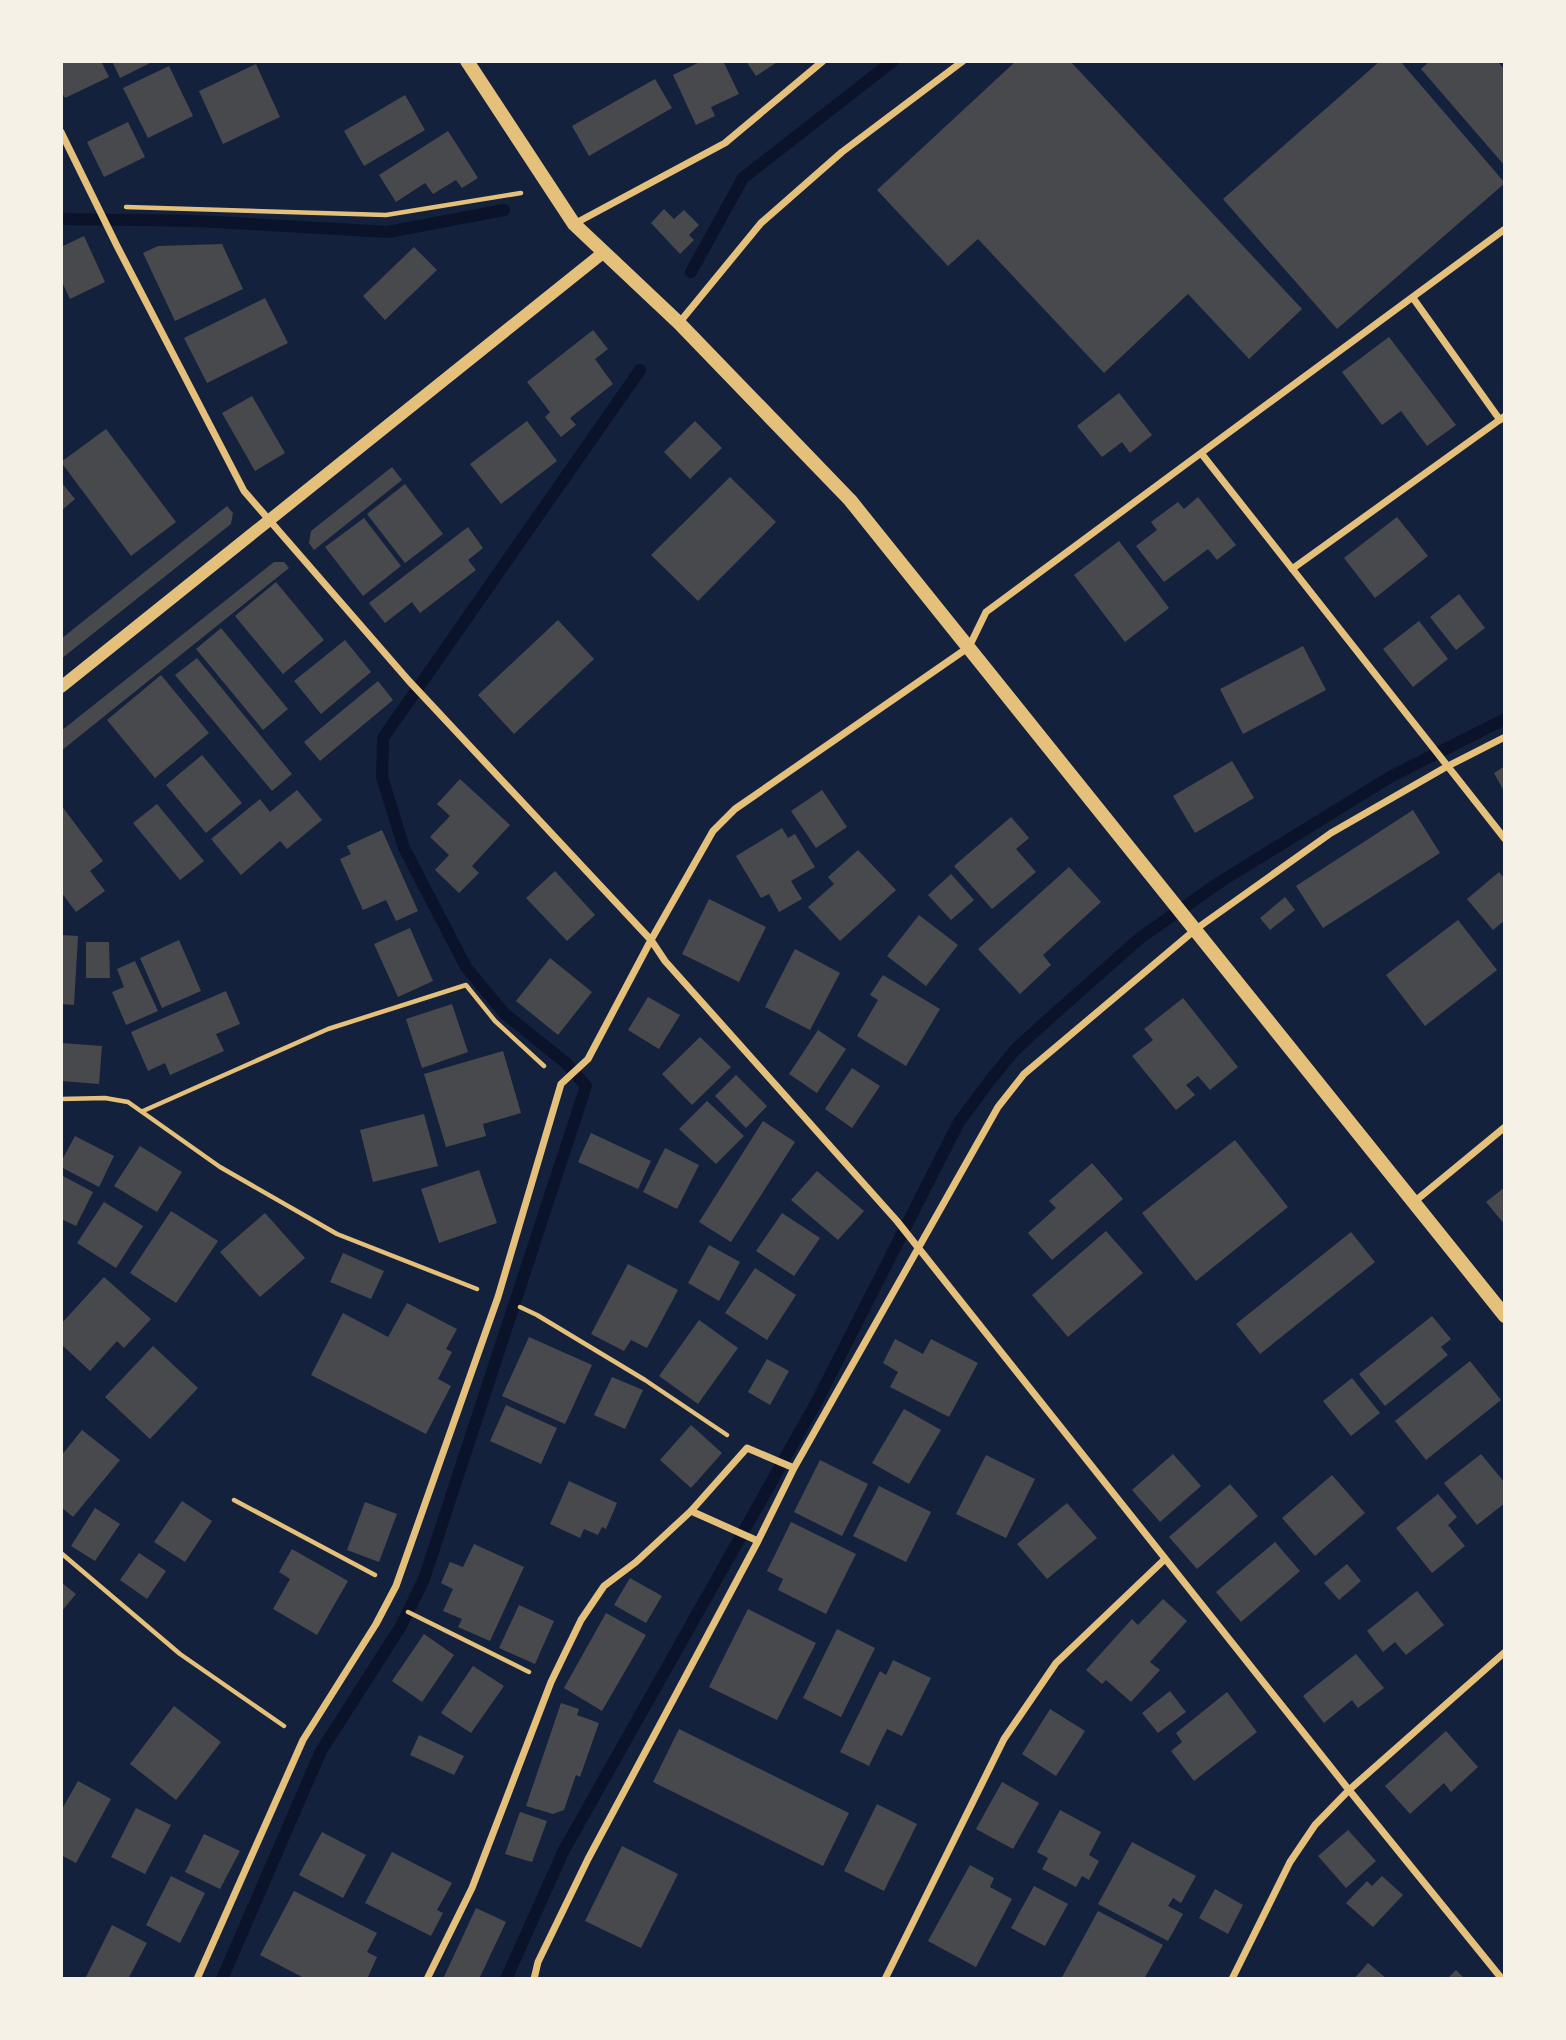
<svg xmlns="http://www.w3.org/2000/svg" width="1566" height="2040" font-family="Overpass,sans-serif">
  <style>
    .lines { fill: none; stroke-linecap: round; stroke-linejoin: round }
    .stream { stroke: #0b132b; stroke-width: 12 }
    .building { fill: #48494c }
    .path { stroke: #e5c07b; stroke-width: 4.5 }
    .minor { stroke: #e5c07b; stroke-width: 7 }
    .tertiary { stroke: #e5c07b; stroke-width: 12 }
    .secondary { stroke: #e5c07b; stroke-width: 14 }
  </style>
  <rect width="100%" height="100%" fill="#14213d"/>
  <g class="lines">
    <!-- stream -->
    <path class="stream" d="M61 219 198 221 388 232 504 210
      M691 272 743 178 893 61
      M222 1979 321 1751 401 1626 424 1579 586 1086 566 1063 504 1013 466 967 404 848 382 777 383 738 640 370
      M506 1979 564 1850 816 1403 959 1122 991 1079 1015 1050 1043 1024 1140 938 1220 882 1390 777 1505 719"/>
  </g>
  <!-- building -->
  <path class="building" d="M65 61H101L109 77 65 98 61 91V63Z
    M112 61H154L120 78Z
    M702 61H723L739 94 711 107 715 116 696 125 673 75Z
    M746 61H779L756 76Z
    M1016 61H1070L1302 309 1249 359 1188 294 1104 373 978 239 948 266 877 190Z
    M1380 61H1400L1505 183 1337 329 1223 199Z
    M1430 61H1497L1505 70V166L1421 69Z
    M256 64 280 117 223 144 199 91Z
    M169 66 193 116 148 138 123 88Z
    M655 79 672 108 589 156 572 126Z
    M405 95 425 130 364 166 344 131Z
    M128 122 145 157 104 177 87 142Z
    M448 131 478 178 462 188 456 180 433 194 425 183 396 202 379 175Z
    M664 209 674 219 684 210 699 225 689 235 694 240 680 254 651 223Z
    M84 236 105 282 70 299 61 280V247Z
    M222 244 243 289 175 321 143 253 158 246Z
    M414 247 437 270 385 320 363 296Z
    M265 298 288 343 207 383 184 338Z
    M593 330 608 349 595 359 613 384 570 418 576 425 561 437 545 417 550 412 527 382Z
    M1389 337 1456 425 1427 446 1401 411 1382 425 1342 372Z
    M1119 393 1152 435 1130 453 1122 442 1102 457 1077 426Z
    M252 396 285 453 255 471 222 413Z
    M527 421 557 461 501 504 470 464Z
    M695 421 722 448 690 479 664 452Z
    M106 429 176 522 131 556 61 462Z
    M392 467 402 480 314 550 309 543 311 531Z
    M730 477 776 522 698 601 651 555Z
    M61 482 75 499 61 511Z
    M405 484 443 534 405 563 367 514Z
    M1198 497 1236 545 1217 560 1208 549 1164 582 1136 546 1157 530 1151 522 1178 502 1184 509Z
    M227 506 233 513 231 524 61 659V639Z
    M1397 517 1428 556 1375 598 1344 558Z
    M364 518 401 566 363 596 325 547Z
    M468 527 483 548 468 560 476 570 420 613 412 602 385 623 369 603Z
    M1119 541 1169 608 1125 642 1074 575Z
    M274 562H284L289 568 61 751V731Z
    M276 582 324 640 283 674 235 616Z
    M1459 594 1485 628 1456 650 1430 617Z
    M558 620 594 659 514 734 478 695Z
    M1419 621 1448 659 1413 687 1383 649Z
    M221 628 288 709 263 730 196 649Z
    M345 640 371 672 321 714 294 681Z
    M1303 646 1326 690 1243 734 1220 689Z
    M197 658 292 774 272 791 175 675Z
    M161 675 209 733 155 778 107 720Z
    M378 681 393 700 320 761 304 742Z
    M202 755 242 803 206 833 166 785Z
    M1232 761 1254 798 1195 833 1173 796Z
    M1505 766V793L1494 773Z
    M460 779 510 825 472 866 479 873 459 893 435 870 449 855 430 837 450 816 437 804Z
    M297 790 322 820 287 849 280 841 241 875 211 839 260 799 270 812Z
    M822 790 847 827 816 848 791 811Z
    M157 804 204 861 180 880 133 823Z
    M61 805 103 861 90 871 105 891 76 912 61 892Z
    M1413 810 1440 853 1323 928 1296 886Z
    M1011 817 1029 838 1016 849 1036 872 992 909 954 866Z
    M782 828 788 838 795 834 815 867 791 881 802 899 779 912 769 894 761 898 736 856Z
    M382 830 418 911 396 921 386 900 363 910 340 859 351 854 347 846Z
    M858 850 896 890 840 941 808 907 834 884 828 877Z
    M1069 867 1101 902 1043 955 1051 965 1020 994 978 949Z
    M555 871 595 915 567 941 526 898Z
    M1499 872 1505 879V920L1493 930 1467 899Z
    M951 874 974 900 951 920 928 895Z
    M1285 897 1295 910 1270 930 1260 918Z
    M709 899 766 927 739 982 682 954Z
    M919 915 958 945 926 986 887 956Z
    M1458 920 1497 970 1425 1026 1386 975Z
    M410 928 433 981 398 997 374 944Z
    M61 935 78 936 74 1005 61 1004Z
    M179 940 201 991 162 1008 140 958Z
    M86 942H109L110 978H86Z
    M795 949 840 973 810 1030 765 1007Z
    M550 958 592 992 558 1035 516 1001Z
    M135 961 158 1011 126 1025 112 992 124 987 117 969Z
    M883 975 940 1009 906 1066 857 1036 878 1000 870 995Z
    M226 991 240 1024 216 1034 224 1051 170 1075 165 1063 148 1071 131 1032Z
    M648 997 680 1015 659 1049 628 1030Z
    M1183 998 1238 1067 1210 1090 1198 1076 1186 1085 1195 1095 1176 1110 1132 1056 1153 1040 1144 1029Z
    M452 1004 468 1052 422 1068 406 1019Z
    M818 1030 846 1049 817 1093 789 1074Z
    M700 1037 731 1067 692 1105 662 1074Z
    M61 1043 102 1046 99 1084 61 1081Z
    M503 1051 521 1113 483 1124 486 1136 446 1147 424 1074Z
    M852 1068 880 1086 852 1128 825 1109Z
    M736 1075 767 1106 746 1128 715 1096Z
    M707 1101 744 1136 716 1164 679 1129Z
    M424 1114 438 1166 373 1182 360 1130Z
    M763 1121 795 1142 731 1242 699 1222Z
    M591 1133 651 1161 638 1189 578 1162Z
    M75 1136 114 1156 99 1187 61 1167V1162Z
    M1235 1140 1288 1207 1196 1281 1142 1213Z
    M140 1146 182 1172 157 1212 114 1186Z
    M665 1148 699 1165 677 1209 643 1192Z
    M1092 1163 1123 1199 1052 1260 1028 1233 1056 1208 1049 1201Z
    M479 1170 497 1223 439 1243 421 1189Z
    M817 1171 864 1211 838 1240 791 1200Z
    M61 1175 93 1192 76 1226 61 1219Z
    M1505 1187V1225L1486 1202Z
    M104 1202 143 1226 116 1268 77 1243Z
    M171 1211 218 1241 176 1303 130 1273Z
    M265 1213 305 1258 260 1297 220 1252Z
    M782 1213 820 1238 794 1276 756 1251Z
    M1106 1231 1143 1273 1068 1337 1032 1295Z
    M1351 1232 1375 1262 1260 1354 1236 1324Z
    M709 1245 740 1262 719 1301 688 1283Z
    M343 1253 384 1271 371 1299 330 1282Z
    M628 1264 678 1290 647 1348 631 1340 624 1351 591 1334Z
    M755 1268 796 1295 767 1340 725 1313Z
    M104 1277 151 1319 124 1348 117 1341 90 1371 61 1344V1324Z
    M407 1303 457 1329 446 1349 452 1352 438 1379 451 1386 426 1434 311 1375 343 1313 388 1337Z
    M1432 1316 1451 1339 1441 1347 1448 1355 1385 1406 1359 1374Z
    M699 1320 738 1348 698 1404 659 1376Z
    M529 1337 592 1365 565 1424 502 1396Z
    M895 1339 923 1354 931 1339 978 1363 949 1417 890 1387 898 1372 883 1363Z
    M153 1346 198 1388 150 1439 105 1397Z
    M767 1359 789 1371 770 1405 748 1392Z
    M1470 1361 1501 1400 1426 1460 1395 1421Z
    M612 1377 643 1390 625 1429 594 1415Z
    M1352 1378 1380 1413 1351 1436 1323 1401Z
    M506 1405 557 1428 541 1464 490 1441Z
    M904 1409 941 1430 909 1484 872 1463Z
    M691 1425 722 1453 691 1488 660 1460Z
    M82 1430 120 1460 73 1517 61 1507V1456Z
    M1173 1454 1201 1486 1160 1522 1132 1490Z
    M1481 1454 1505 1483V1503L1477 1525 1444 1483Z
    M986 1455 1035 1479 1006 1538 956 1514Z
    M820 1460 868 1484 842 1536 794 1512Z
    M1332 1475 1365 1513 1315 1556 1282 1518Z
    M569 1481 617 1503 606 1529 602 1527 598 1535 584 1529 580 1538 550 1524Z
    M1230 1484 1258 1516 1197 1569 1169 1537Z
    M879 1486 931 1512 906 1562 853 1536Z
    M1438 1494 1457 1517 1448 1525 1465 1546 1432 1573 1396 1528Z
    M182 1501 212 1521 185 1562 154 1542Z
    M365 1502 397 1514 379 1562 347 1550Z
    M1067 1503 1097 1538 1047 1579 1017 1544Z
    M95 1508 120 1524 95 1561 71 1546Z
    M791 1522 856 1554 826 1614 778 1590 783 1579 767 1571Z
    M1275 1542 1300 1571 1241 1622 1216 1592Z
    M474 1544 524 1567 490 1641 458 1627 462 1619 443 1611 453 1589 441 1583 450 1562 463 1567Z
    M292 1549 348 1581 317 1635 273 1609 290 1579 279 1572Z
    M139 1553 166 1571 147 1599 120 1580Z
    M1347 1564 1361 1581 1339 1600 1324 1583Z
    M630 1578 662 1596 646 1623 614 1605Z
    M61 1582 76 1594 61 1612Z
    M1417 1591 1444 1625 1406 1655 1395 1642 1383 1652 1367 1631Z
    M1163 1599 1187 1621 1150 1662 1160 1670 1131 1702 1106 1680 1102 1684 1086 1670 1132 1619 1138 1625Z
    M519 1605 554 1621 535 1664 499 1648Z
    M748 1609 816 1643 777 1720 709 1687Z
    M606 1613 646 1635 602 1711 564 1688Z
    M837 1629 875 1648 841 1717 803 1698Z
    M424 1634 454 1655 422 1702 392 1681Z
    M1356 1654 1384 1688 1358 1708 1352 1700 1324 1723 1303 1696Z
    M893 1660 931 1678 902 1736 887 1729 869 1766 840 1752 880 1671 886 1675Z
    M473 1666 504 1686 471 1733 441 1713Z
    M1170 1691 1186 1712 1158 1733 1142 1713Z
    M1227 1692 1257 1732 1194 1781 1171 1751 1182 1742 1176 1733Z
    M561 1703 579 1709 577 1715 599 1723 580 1777 576 1775 564 1810 553 1814 526 1806Z
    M174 1706 221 1742 176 1800 130 1764Z
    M1050 1709 1085 1731 1056 1776 1022 1754Z
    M679 1729 849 1813 823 1866 653 1782Z
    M1446 1731 1478 1767 1451 1792 1444 1783 1410 1814 1385 1786Z
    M419 1735 464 1756 454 1775 410 1755Z
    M78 1781 111 1799 76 1863 61 1855V1811Z
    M1002 1782 1039 1803 1013 1849 976 1829Z
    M877 1804 917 1824 884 1891 844 1871Z
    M136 1808 171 1825 145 1874 111 1857Z
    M1060 1810 1101 1832 1089 1855 1099 1861 1089 1880 1082 1876 1076 1887 1042 1869 1048 1858 1037 1852Z
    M520 1812 547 1821 532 1862 505 1854Z
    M1348 1830 1376 1861 1346 1888 1318 1856Z
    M322 1832 366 1855 343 1898 299 1875Z
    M204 1834 240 1851 220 1889 185 1872Z
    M1132 1842 1196 1876 1181 1903 1173 1898 1168 1906 1183 1914 1168 1941 1098 1904Z
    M622 1846 678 1874 641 1948 585 1921Z
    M392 1852 452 1883 437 1910 443 1913 431 1936 365 1903Z
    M970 1865 994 1878 990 1887 1012 1899 976 1967 928 1941Z
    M171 1876 205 1893 180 1943 146 1925Z
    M1382 1876 1403 1895 1373 1927 1346 1903 1367 1881 1372 1886Z
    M1034 1886 1068 1904 1045 1946 1011 1928Z
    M1215 1889 1243 1905 1228 1934 1199 1918Z
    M294 1891 377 1933 367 1952 377 1957 367 1979H306L260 1955Z
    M476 1908 506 1922 479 1979H443Z
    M1098 1911 1163 1945 1144 1979H1061Z
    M112 1925 147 1943 128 1979H90L86 1977Z
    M1368 1963 1387 1979H1354Z
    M1456 1970 1465 1979H1447Z"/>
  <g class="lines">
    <!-- path -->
    <path class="path" d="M126 207 386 215 521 193
      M61 1099 105 1098 128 1102 220 1167 337 1234 477 1289
      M143 1111 328 1029 466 985 495 1021 544 1066
      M520 1307 537 1315 645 1380 727 1435
      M234 1500 375 1575
      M61 1553 180 1654 284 1726
      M408 1612 529 1672"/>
    <!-- minor -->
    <path class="minor" d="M61 132 117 246 244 491 409 681 651 940 665 961 897 1221 1349 1790 1502 1979
      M574 224 725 143 823 61
      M1505 229 1201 453 1505 839
      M1413 298 1500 420
      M679 323 761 223 842 152 963 61
      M1292 569 1505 416
      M1414 1202 1505 1127
      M691 1511 758 1541
      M197 1979 303 1740 376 1624 396 1586 498 1297 561 1084 588 1059 651 940 713 831 735 809 969 647 986 612 1201 453
      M427 1979 472 1888 551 1682 581 1620 604 1586 636 1562 691 1511 747 1448 794 1468
      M534 1979 538 1962 588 1859 758 1541 794 1468 998 1107 1024 1074 1196 929 1331 833 1446 767 1505 737
      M885 1979 1004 1739 1056 1663 1165 1559
      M1232 1979 1290 1862 1315 1825 1349 1790 1505 1652"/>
    <!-- tertiary -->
    <path class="tertiary" d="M61 687 604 252"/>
    <!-- secondary -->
    <path class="secondary" d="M467 61 574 224 679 323 850 500 1505 1316"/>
  </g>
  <!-- border -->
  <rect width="1566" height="2040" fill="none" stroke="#f6f1e7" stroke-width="126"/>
</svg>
